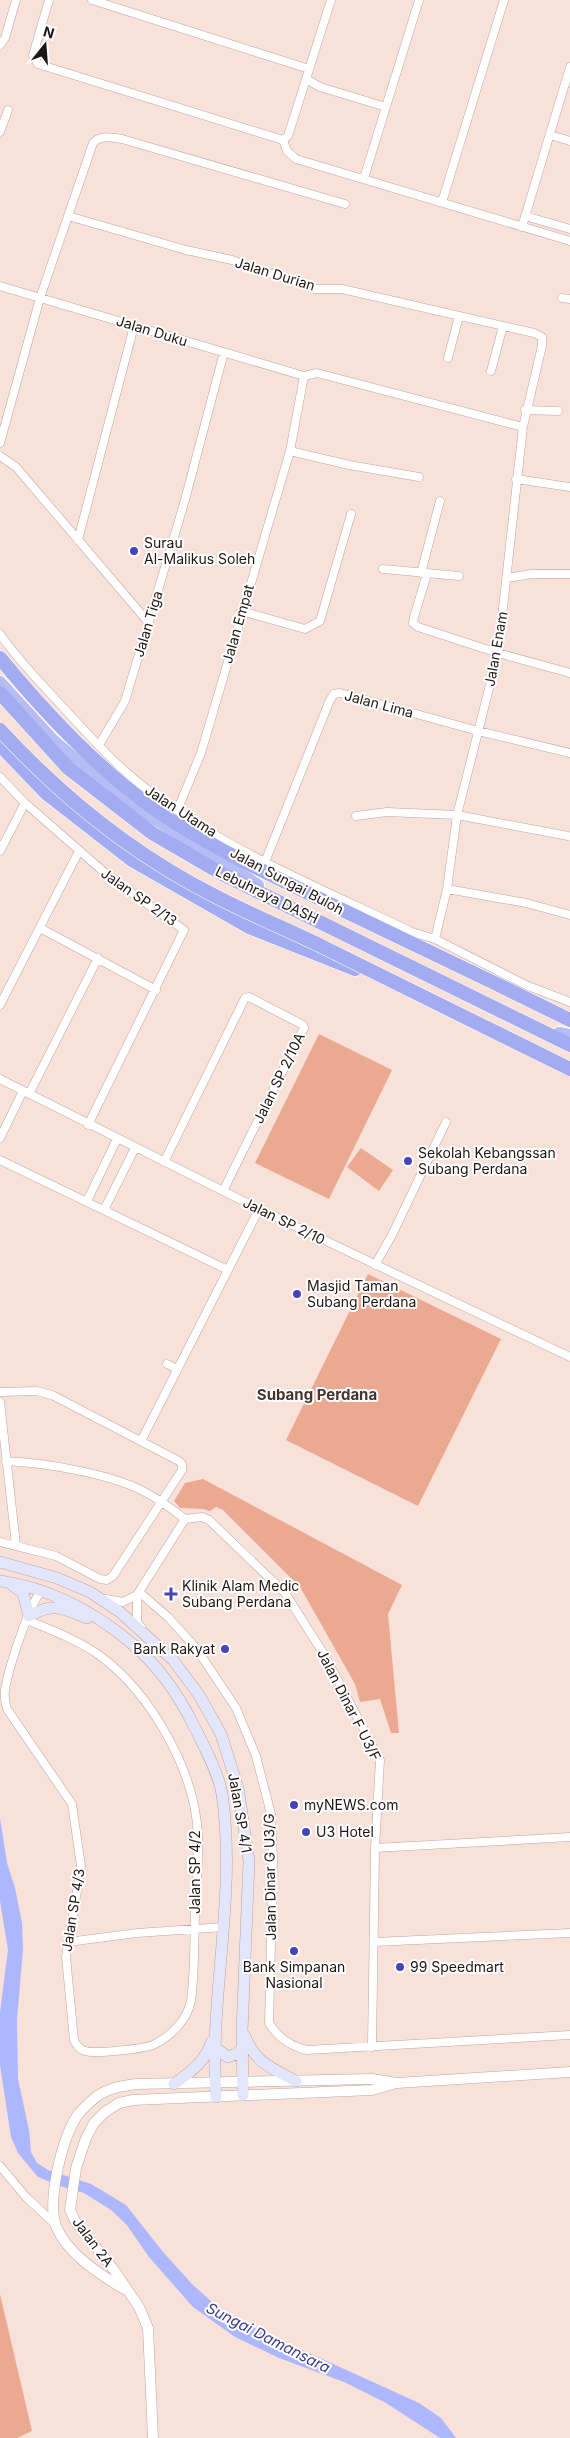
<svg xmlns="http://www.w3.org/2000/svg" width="570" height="2438" font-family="Inter,sans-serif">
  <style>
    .green { fill: #eaa990 }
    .water { fill: #adb7fe }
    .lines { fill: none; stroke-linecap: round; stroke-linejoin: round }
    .minor-casing { stroke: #bba69e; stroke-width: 9 }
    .tertiary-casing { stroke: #bba69e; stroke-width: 11 }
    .secondary-casing { stroke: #bba69e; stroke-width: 12 }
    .trunk-casing { stroke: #fff; stroke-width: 14 }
    .motorway-casing { stroke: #fff; stroke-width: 15 }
    .minor { stroke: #fff; stroke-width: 8 }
    .tertiary { stroke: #fff; stroke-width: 10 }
    .secondary { stroke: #e3e6fb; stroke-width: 11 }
    .trunk { stroke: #b6bcf4; stroke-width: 12 }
    .motorway { stroke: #a3acf1; stroke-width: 14 }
    .motorway-bridge-casing { stroke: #fff; stroke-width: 15; stroke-linecap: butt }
    .motorway-bridge { stroke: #a3acf1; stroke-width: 14 }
    .poi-dot { fill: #4743b9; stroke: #fff; stroke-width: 2 }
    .labels { text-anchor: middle; stroke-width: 4; stroke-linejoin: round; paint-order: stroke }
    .street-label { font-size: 14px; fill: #1e1613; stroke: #fff }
    .poi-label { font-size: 14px; fill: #1e1613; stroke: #fff; text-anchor: start }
    .neighbourhood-label { font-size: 15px; font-weight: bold; fill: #45342d; stroke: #fff }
    .water-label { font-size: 15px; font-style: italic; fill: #3a3b8c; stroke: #fff }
  </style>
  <rect width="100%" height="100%" fill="#f8e1d9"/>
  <!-- green -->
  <path class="green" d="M319 1034 392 1070 329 1199 255 1163Z
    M361 1148 393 1170 379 1191 347 1167Z
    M368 1274 501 1339 418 1506 286 1440Z
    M203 1479 402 1585 388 1614 399 1733H391L380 1699 360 1702 355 1684 300 1587 223 1510 216 1507 210 1511 203 1509 180 1508 174 1501 185 1483Z
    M0 2294 32 2431 17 2438H0Z"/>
  <!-- water -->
  <path class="water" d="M0 1818 7 1863 15 1888 22 1923 23 1949 17 2020 18 2079 29 2130 31 2152 37 2163 48 2170 91 2184 126 2205 163 2252 192 2284 213 2303 241 2322 419 2403 441 2418 456 2438H440L386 2403 344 2382 279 2358 235 2337 193 2307 149 2257 126 2224 111 2210 84 2193 60 2186 38 2177 18 2153 11 2137 0 2065V2012L8 1950 0 1901Z"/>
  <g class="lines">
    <defs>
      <path id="minor" d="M49 0 33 55 38 64 283 140
        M92 0 309 69
        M0 45 5 38 16 0
        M306 79 320 87 386 107
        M0 132 8 110
        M550 135 570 141
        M283 140 287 151 296 159 570 241
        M283 140 288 136 331 0
        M364 178 419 0
        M442 202 504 0
        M68 216 186 250 232 260 315 289H342L534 333 542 337V346L523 427 498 653 457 815 447 889 435 939
        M525 216 570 229
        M522 227 570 67
        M0 286 304 376
        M562 298 570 299
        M448 358 459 316
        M491 371 503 326
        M304 376 317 373 523 427
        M525 410 558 411
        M0 443 40 298 93 143C100 135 111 137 122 139L345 204
        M290 451 349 465 419 477
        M0 456 16 467 149 623
        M516 479 570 487
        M78 540 134 326
        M383 569 459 576
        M421 573 440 501
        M427 574 414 617 413 623 418 627 498 653 570 673
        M507 578 531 574H570
        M241 611 305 629 320 621 351 514
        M0 634C17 659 39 681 59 703 88 734 117 768 152 793 230 852 324 890 412 932L435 939 528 986 570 1002
        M99 745 125 701 185 500 224 352
        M0 777 25 803 112 879 184 930 88 1125
        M177 811 201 753 290 451 304 376
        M356 816 387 812 457 815 568 836
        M0 851 25 803
        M265 862 330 700 334 694 340 693 478 731 570 753
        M447 889 526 903 570 915
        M40 928 156 990
        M0 1005 79 851
        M0 1079 259 1209 570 1357
        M29 1094 98 958
        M0 1138 23 1091
        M0 1160 228 1270
        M164 1162 245 998 249 997 303 1025 304 1028 223 1191
        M87 1201 117 1139
        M104 1210 135 1148
        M375 1265 392 1235 446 1122
        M167 1364 177 1369
        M0 1392 36 1391 52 1395 179 1461 182 1464V1470L113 1576 107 1580 100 1579 56 1556 0 1542
        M0 1402 16 1545
        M141 1441 259 1209
        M6 1461C45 1463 106 1473 141 1490 157 1498 171 1508 185 1519
        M185 1519 202 1517 209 1520 285 1593 325 1656 380 1760 375 1848 372 2047
        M139 1592 168 1617 196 1648 236 1708 256 1756 271 1814 273 1860 269 2023C278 2038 290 2046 307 2050L570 2035
        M106 1599 123 1602 137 1595
        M27 1620C51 1630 78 1640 99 1655 151 1693 196 1772 198 1837 199 1863 196 1888 195 1913 194 1942 195 1972 191 2001 187 2020 172 2035 155 2044 146 2049 94 2054 85 2051 79 2049 77 2046 74 2040L66 1957 81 1866 72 1804 7 1709C5 1702 4 1697 5 1690 8 1670 29 1604 42 1590
        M141 1627 137 1622V1595L185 1519
        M375 1848 570 1837
        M68 1942 137 1933 224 1927
        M374 1942 570 1933
        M0 2166 26 2197 56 2225"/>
      <path id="tertiary" d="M126 2290C102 2276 67 2254 56 2226 47 2200 62 2139 77 2116 82 2109 90 2102 96 2097 108 2088 122 2086 136 2084L372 2079 397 2083 570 2072
        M153 2438 148 2328 139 2307 114 2270 75 2221 70 2210 76 2168 86 2138 94 2123 105 2112 119 2103 133 2100 372 2090 393 2084"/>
      <path id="secondary" d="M0 1562 57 1578 90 1592 120 1612 173 1660 199 1695 221 1734 238 1788 249 1861 242 2031 243 2095
        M0 1581C49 1588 91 1610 129 1641 157 1664 179 1695 195 1728 204 1746 219 1774 222 1794 237 1895 209 1996 216 2097
        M12 1585 23 1593 29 1616C54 1602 62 1608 87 1618
        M244 2035C257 2064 268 2066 296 2081
        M214 2047 228 2057 238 2053 242 2048
        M174 2084C192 2071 205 2062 212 2041"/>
      <path id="trunk" d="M0 682 53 740 116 794 258 885
        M559 1033 570 1035"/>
      <path id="motorway" d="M0 658C44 712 102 773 159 812 213 849 274 876 332 905 412 943 491 981 570 1020
        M0 693 68 768 152 833 224 875 570 1045
        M0 745 46 793 132 860 249 927 355 969"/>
    </defs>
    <!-- minor casing -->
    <use href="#minor" class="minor-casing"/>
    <!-- tertiary casing -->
    <use href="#tertiary" class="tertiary-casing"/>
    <!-- secondary casing -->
    <use href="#secondary" class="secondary-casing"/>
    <!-- trunk casing -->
    <use href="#trunk" class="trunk-casing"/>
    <!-- motorway casing -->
    <use href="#motorway" class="motorway-casing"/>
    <!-- minor -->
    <use href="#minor" class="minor"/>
    <!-- tertiary -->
    <use href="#tertiary" class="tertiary"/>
    <!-- secondary -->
    <use href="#secondary" class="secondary"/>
    <!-- trunk -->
    <use href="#trunk" class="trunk"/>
    <!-- motorway -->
    <use href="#motorway" class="motorway"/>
    <defs>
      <path id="motorway-bridge" d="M0 730C62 797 135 856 217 897 252 915 288 930 323 947 405 988 488 1028 570 1069"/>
    </defs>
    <!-- motorway-bridge casing -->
    <use href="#motorway-bridge" class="motorway-bridge-casing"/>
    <!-- motorway-bridge -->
    <use href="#motorway-bridge" class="motorway-bridge"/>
  </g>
  <!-- markers -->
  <g class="poi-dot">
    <circle cx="134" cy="551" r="5"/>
    <circle cx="408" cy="1161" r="5"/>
    <circle cx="297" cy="1294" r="5"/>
    <path d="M168.5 1586.5h5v5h5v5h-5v5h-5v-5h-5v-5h5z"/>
    <circle cx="225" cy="1649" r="5"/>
    <circle cx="294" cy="1805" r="5"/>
    <circle cx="306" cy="1832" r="5"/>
    <circle cx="294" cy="1951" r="5"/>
    <circle cx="400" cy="1967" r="5"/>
  </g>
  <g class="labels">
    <!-- street labels -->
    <g class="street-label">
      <text transform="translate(275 274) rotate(17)" y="5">Jalan Durian</text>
      <text transform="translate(152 331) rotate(17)" y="5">Jalan Duku</text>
      <text transform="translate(148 624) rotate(-73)" y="5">Jalan Tiga</text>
      <text transform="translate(238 624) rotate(-74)" y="5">Jalan Empat</text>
      <text transform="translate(496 649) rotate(-80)" y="5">Jalan Enam</text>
      <text transform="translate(379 704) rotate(15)" y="5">Jalan Lima</text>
      <text transform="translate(181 811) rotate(33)" y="5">Jalan Utama</text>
      <text transform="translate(287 881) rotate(28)" y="5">Jalan Sungai Buloh</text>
      <text transform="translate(267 895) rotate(26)" y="5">Lebuhraya DASH</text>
      <text transform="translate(139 897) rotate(35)" y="5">Jalan SP 2/13</text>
      <text transform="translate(279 1078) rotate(-64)" y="5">Jalan SP 2/10A</text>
      <text transform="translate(284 1221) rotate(26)" y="5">Jalan SP 2/10</text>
      <text transform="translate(349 1705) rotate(63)" y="5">Jalan Dinar F U3/F</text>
      <text transform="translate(240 1813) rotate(80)" y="5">Jalan SP 4/1</text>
      <text transform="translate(195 1872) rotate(-90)" y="5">Jalan SP 4/2</text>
      <text transform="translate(270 1877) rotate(-91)" y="5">Jalan Dinar G U3/G</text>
      <text transform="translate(73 1910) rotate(-81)" y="5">Jalan SP 4/3</text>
      <text transform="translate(93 2242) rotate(53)" y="5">Jalan 2A</text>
    </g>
    <!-- poi labels -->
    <g class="poi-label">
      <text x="144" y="548">Surau<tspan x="144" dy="16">Al-Malikus Soleh</tspan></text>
      <text x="418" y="1158">Sekolah Kebangssan<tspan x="418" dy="16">Subang Perdana</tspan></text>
      <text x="307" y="1291">Masjid Taman<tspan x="307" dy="16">Subang Perdana</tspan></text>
      <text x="182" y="1591">Klinik Alam Medic<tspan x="182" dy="16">Subang Perdana</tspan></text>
      <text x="215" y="1654" text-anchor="end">Bank Rakyat</text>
      <text x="304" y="1810">myNEWS.com</text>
      <text x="316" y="1837">U3 Hotel</text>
      <text x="294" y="1972" text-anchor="middle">Bank Simpanan<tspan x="294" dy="16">Nasional</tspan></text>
      <text x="410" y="1972">99 Speedmart</text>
    </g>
    <!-- neighbourhood labels -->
    <g class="neighbourhood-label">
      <text x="317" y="1400">Subang Perdana</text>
    </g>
    <!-- water labels -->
    <g class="water-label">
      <text transform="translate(268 2338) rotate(27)" y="5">Sungai Damansara</text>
    </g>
  </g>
  <!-- north arrow -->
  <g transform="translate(45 45) rotate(17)" stroke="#ffffff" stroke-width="4" paint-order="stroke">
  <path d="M0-4L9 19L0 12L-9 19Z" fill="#1e1613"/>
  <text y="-8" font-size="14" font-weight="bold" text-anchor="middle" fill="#1e1613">N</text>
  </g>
</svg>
